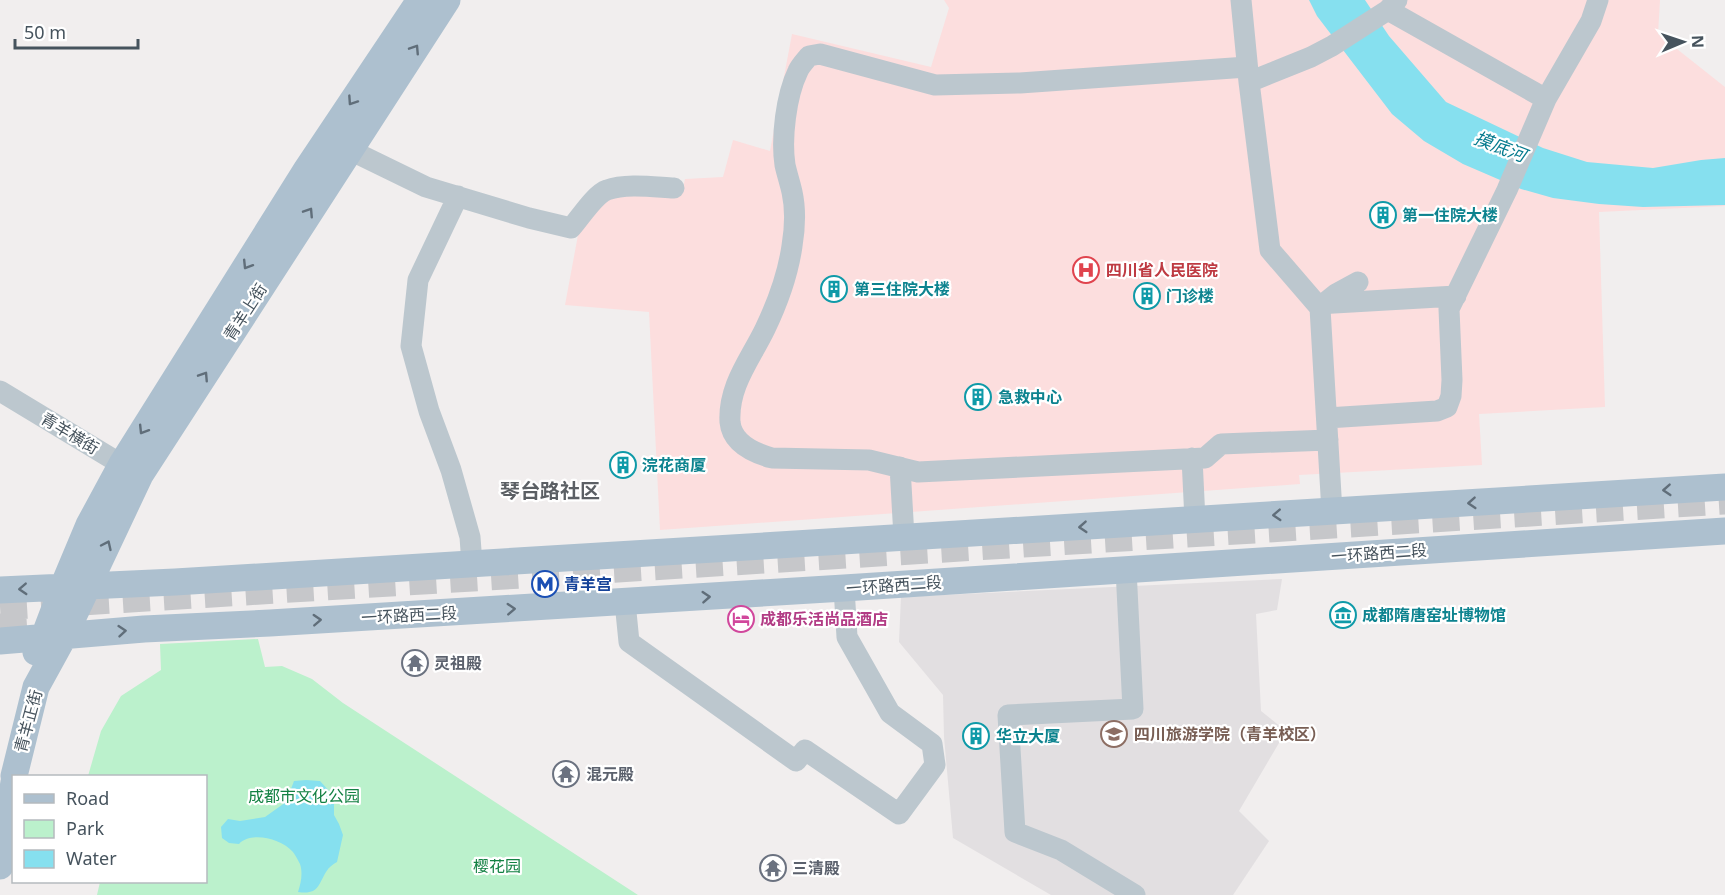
<svg xmlns="http://www.w3.org/2000/svg" width="1725" height="895" font-family="'Noto Sans','Noto Sans SC',sans-serif">
  <style>
    .education { fill: #e2dfe1 }
    .medical { fill: #fcdede }
    .green { fill: #bbf1cc }
    .water { fill: #86e0ef }
    .lines { fill: none; stroke-linecap: round; stroke-linejoin: round }
    .major-tunnel { stroke: #c6c7ca; stroke-width: 27; stroke-dasharray: 27 14; stroke-linecap: butt }
    .minor { stroke: #bcc7ce; stroke-width: 21 }
    .major { stroke: #adc0cf; stroke-width: 27 }
    .oneway { stroke: #606e7a }
    .labels { text-anchor: middle; stroke-width: 4.5; stroke-linejoin: round; paint-order: stroke }
    .culture-label { font-size: 16px; font-weight: bold; fill: #0d838f; stroke: #fff; text-anchor: start }
    .health-label { font-size: 16px; font-weight: bold; fill: #be3a42; stroke: #fff; text-anchor: start }
    .street-label { font-size: 16px; fill: #46535d; stroke: #fff }
    .transit-label { font-size: 16px; font-weight: bold; fill: #164399; stroke: #fff; text-anchor: start }
    .hotel-label { font-size: 16px; font-weight: bold; fill: #b23c85; stroke: #fff; text-anchor: start }
    .worship-label { font-size: 16px; font-weight: bold; fill: #5b616d; stroke: #fff; text-anchor: start }
    .education-label { font-size: 16px; font-weight: bold; fill: #785e54; stroke: #fff; text-anchor: start }
    .park-label { font-size: 16px; fill: #138143; stroke: #fff }
    .water-label { font-size: 18px; font-style: italic; fill: #087c8f; stroke: #fff }
    .quarter-label { font-size: 20px; font-weight: bold; fill: #5b5f64; stroke: #fff }
  </style>
  <rect width="100%" height="100%" fill="#f1eeee"/>
  <!-- education -->
  <path class="education" d="M1282 579 1277 610 1256 614 1261 711 1286 731 1239 811 1269 841 1233 895H1051L953 838 944 737 943 695 899 642 901 597Z"/>
  <!-- medical -->
  <path class="medical" d="M944 0H1660L1658 34 1725 87V206L1599 212 1605 407 1479 414 1482 465 1299 475 1300 484 660 530 649 312 565 305 578 235 603 202 622 194 682 193 685 179 723 177 733 140 770 151 792 34 931 67 949 8Z"/>
  <!-- green -->
  <path class="green" d="M258 639 265 667 282 666 312 679 343 703 638 895H97L100 882H206V776H88L101 731 121 696 161 670 160 644Z"/>
  <!-- water -->
  <path class="water" d="M1309 0H1365L1389 36 1446 102 1543 148 1587 162 1653 168 1701 160 1725 158V205L1643 207 1599 204 1553 198 1521 189 1463 164 1424 141 1392 114 1317 16Z
    M306 780 320 781 331 793 334 804V815L339 824 343 835 337 862C333 864 329 867 326 872 318 885 319 895 298 892 301 883 303 873 300 864 298 860 295 854 292 851 281 839 251 831 239 844L229 843 222 838 221 827 228 819 240 821 265 817 286 802 294 781Z"/>
  <g class="lines">
    <!-- major-tunnel -->
    <path class="major-tunnel" d="M0 607 1725 501
      M0 627 62 623"/>
    <!-- minor -->
    <path class="minor" d="M1241 0 1249 82 1270 250 1320 308 1332 512
      M1388 10 1546 99
      M1247 67 1020 83 935 85 820 54 809 56C805 61 800 66 798 71 786 96 781 138 785 165 787 174 790 183 792 192 796 210 795 228 792 246 788 274 777 304 765 329 750 360 728 386 730 422 732 443 754 453 772 458L869 460 918 472 1205 458 1221 444 1328 440
      M1249 82 1311 57 1332 46 1388 10 1397 0
      M350 150 426 187 529 218 571 228C580 218 595 194 607 190 626 183 654 187 674 188
      M458 196 418 280 411 346 429 411 451 470 470 537 472 564
      M1326 302 1336 294 1358 282
      M1317 304 1456 296
      M0 391 134 472
      M1327 418 1437 411 1447 407 1451 396 1452 380 1449 309 1507 190 1546 99 1591 21 1598 0
      M1192 458 1195 520
      M900 467 904 537
      M1126 569 1133 709 1008 715 1015 832 1061 850 1135 895
      M625 602 629 642 796 761 805 750 899 814 935 765 932 744 890 713 847 637 844 588"/>
    <!-- major -->
    <path class="major" d="M0 590 175 582 1725 487
      M0 641 144 629 270 623 844 588 1725 531
      M36 652 44 637 63 587 89 525 122 464 307 169 420 0
      M14 776 36 687 64 636 140 475 447 0
      M0 866 14 782"/>
  </g>
  <!-- one-way arrows -->
  <defs><path id="oneway-chevron" d="M-2-3.5L2.5 0L-2 3.5" fill="none" stroke-width="1.6" stroke-linecap="round" stroke-linejoin="round" transform="scale(1.5)"/></defs>
  <g class="oneway">
    <use href="#oneway-chevron" transform="translate(415 49) rotate(-57)"/>
    <use href="#oneway-chevron" transform="translate(352 101) rotate(124)"/>
    <use href="#oneway-chevron" transform="translate(309 212) rotate(-57)"/>
    <use href="#oneway-chevron" transform="translate(247 265) rotate(122)"/>
    <use href="#oneway-chevron" transform="translate(204 376) rotate(-57)"/>
    <use href="#oneway-chevron" transform="translate(143 430) rotate(122)"/>
    <use href="#oneway-chevron" transform="translate(1667 490) rotate(176)"/>
    <use href="#oneway-chevron" transform="translate(1472 503) rotate(176)"/>
    <use href="#oneway-chevron" transform="translate(1277 515) rotate(177)"/>
    <use href="#oneway-chevron" transform="translate(1083 527) rotate(176)"/>
    <use href="#oneway-chevron" transform="translate(107 545) rotate(-65)"/>
    <use href="#oneway-chevron" transform="translate(23 589) rotate(177)"/>
    <use href="#oneway-chevron" transform="translate(706 597) rotate(-4)"/>
    <use href="#oneway-chevron" transform="translate(511 609) rotate(-3)"/>
    <use href="#oneway-chevron" transform="translate(317 620) rotate(-3)"/>
    <use href="#oneway-chevron" transform="translate(122 631) rotate(-5)"/>
  </g>
  <!-- icons -->
  <defs>
    <symbol id="building-ring" viewBox="-11 -11 22 22"><circle r="9.5" fill="#fff" stroke="#0f9aa8" stroke-width="1.5"/><path d="M-4-6H4V6H1V3H-1V6H-4ZM-2.5-4.3h1.7v1.8h-1.7ZM.8-4.3h1.7v1.8H.8ZM-2.5-1h1.7V.8h-1.7ZM.8-1h1.7V.8H.8Z" fill="#0f9aa8"/></symbol>
    <symbol id="hospital-ring" viewBox="-11 -11 22 22"><circle r="9.5" fill="#fff" stroke="#e0444e" stroke-width="1.5"/><path d="M-5-5h3v3.5h4V-5h3V5h-3V1.5h-4V5h-3Z" fill="#e0444e"/></symbol>
    <symbol id="metro-ring" viewBox="-11 -11 22 22"><circle r="9.5" fill="#fff" stroke="#1a4fb4" stroke-width="1.5"/><path d="M-5.5 5V-5H-3L0 0L3-5H5.5V5H3V-.5L0 4L-3-.5V5Z" fill="#1a4fb4"/></symbol>
    <symbol id="museum-ring" viewBox="-11 -11 22 22"><circle r="9.5" fill="#fff" stroke="#0f9aa8" stroke-width="1.5"/><path d="M0-6L6-3V-2H-6V-3ZM-5-1h2V3h-2ZM-1-1h2V3h-2ZM3-1h2V3H3ZM-6 4H6V6H-6Z" fill="#0f9aa8"/></symbol>
    <symbol id="hotel-ring" viewBox="-11 -11 22 22"><circle r="9.5" fill="#fff" stroke="#d1479c" stroke-width="1.5"/><path d="M-6-4.5h1.5V1H6V5H4.5V3h-9V5H-6ZM-4 0a1.8 1.8 0 1 1 3.6 0ZM.5 0V-2.5h3Q6-2.5 6 0Z" fill="#d1479c"/></symbol>
    <symbol id="temple-ring" viewBox="-11 -11 22 22"><circle r="9.5" fill="#fff" stroke="#6b7280" stroke-width="1.5"/><path d="M0-6L5-2H3V0L6.5 2.5H4V6H1.5V3h-3V6H-4V2.5H-6.5L-3 0V-2H-5Z" fill="#6b7280"/></symbol>
    <symbol id="university-ring" viewBox="-11 -11 22 22"><circle r="9.5" fill="#fff" stroke="#8d6e63" stroke-width="1.5"/><path d="M0-5L7-2L0 1L-7-2ZM-4 1L0 2.5L4 1V4Q0 6-4 4Z" fill="#8d6e63"/></symbol>
  </defs>
  <g fill-rule="evenodd">
    <use href="#building-ring" x="1368" y="200" width="30" height="30"/>
    <use href="#hospital-ring" x="1071" y="255" width="30" height="30"/>
    <use href="#building-ring" x="819" y="274" width="30" height="30"/>
    <use href="#building-ring" x="1132" y="281" width="30" height="30"/>
    <use href="#building-ring" x="963" y="382" width="30" height="30"/>
    <use href="#building-ring" x="608" y="450" width="30" height="30"/>
    <use href="#metro-ring" x="530" y="569" width="30" height="30"/>
    <use href="#museum-ring" x="1328" y="600" width="30" height="30"/>
    <use href="#hotel-ring" x="726" y="604" width="30" height="30"/>
    <use href="#temple-ring" x="400" y="648" width="30" height="30"/>
    <use href="#university-ring" x="1099" y="719" width="30" height="30"/>
    <use href="#building-ring" x="961" y="721" width="30" height="30"/>
    <use href="#temple-ring" x="551" y="759" width="30" height="30"/>
    <use href="#temple-ring" x="758" y="853" width="30" height="30"/>
  </g>
  <g class="labels">
    <!-- culture labels -->
    <g class="culture-label">
      <text x="1402" y="221">第一住院大楼</text>
      <text x="854" y="295">第三住院大楼</text>
      <text x="1166" y="302">门诊楼</text>
      <text x="998" y="403">急救中心</text>
      <text x="642" y="471">浣花商厦</text>
      <text x="1362" y="621">成都隋唐窑址博物馆</text>
      <text x="996" y="742">华立大厦</text>
    </g>
    <!-- health labels -->
    <g class="health-label">
      <text x="1106" y="276">四川省人民医院</text>
    </g>
    <!-- street labels -->
    <g class="street-label">
      <text transform="translate(245 312) rotate(-57)" y="6">青羊上街</text>
      <text transform="translate(70 433) rotate(31)" y="6">青羊横街</text>
      <text transform="translate(1379 553) rotate(-4)" y="6">一环路西二段</text>
      <text transform="translate(894 585) rotate(-4)" y="6">一环路西二段</text>
      <text transform="translate(409 615) rotate(-3)" y="6">一环路西二段</text>
      <text transform="translate(28 721) rotate(-75)" y="6">青羊正街</text>
    </g>
    <!-- transit labels -->
    <g class="transit-label">
      <text x="564" y="590">青羊宫</text>
    </g>
    <!-- hotel labels -->
    <g class="hotel-label">
      <text x="760" y="625">成都乐活尚品酒店</text>
    </g>
    <!-- worship labels -->
    <g class="worship-label">
      <text x="434" y="669">灵祖殿</text>
      <text x="586" y="780">混元殿</text>
      <text x="792" y="874">三清殿</text>
    </g>
    <!-- education labels -->
    <g class="education-label">
      <text x="1134" y="740">四川旅游学院（青羊校区）</text>
    </g>
    <!-- park labels -->
    <g class="park-label">
      <text x="304" y="802">成都市文化公园</text>
      <text x="497" y="872">樱花园</text>
    </g>
    <!-- water labels -->
    <g class="water-label">
      <text transform="translate(1500 147) rotate(21)" y="6">摸底河</text>
    </g>
    <!-- quarter labels -->
    <g class="quarter-label">
      <text x="550" y="498">琴台路社区</text>
    </g>
  </g>
  <!-- legend -->
  <rect x="12" y="775" width="195" height="108" fill="#ffffff" stroke="#b5babe" stroke-width="1.5"/>
  <rect x="24" y="794" width="30" height="9" fill="#adc0cf" stroke="#b5babe" stroke-width="1.5"/>
  <text x="66" y="805" font-size="18" fill="#46535d">Road</text>
  <rect x="24" y="820" width="30" height="18" fill="#bbf1cc" stroke="#b5babe" stroke-width="1.5"/>
  <text x="66" y="835" font-size="18" fill="#46535d">Park</text>
  <rect x="24" y="850" width="30" height="18" fill="#86e0ef" stroke="#b5babe" stroke-width="1.5"/>
  <text x="66" y="865" font-size="18" fill="#46535d">Water</text>
  <!-- north arrow -->
  <g transform="translate(1683 42) rotate(88)" stroke="#ffffff" stroke-width="4.5" paint-order="stroke">
  <path d="M0-4.5L10 22L0 15L-10 22Z" fill="#46535d"/>
  <text y="-9" font-size="16" font-weight="bold" text-anchor="middle" fill="#46535d">N</text>
  </g>
  <!-- scale -->
  <path d="M15 39v9h123v-9" fill="none" stroke="#46535d" stroke-width="3"/>
  <text x="24" y="39" font-size="18" fill="#46535d" stroke="#ffffff" stroke-width="4.5" paint-order="stroke">50 m</text>
</svg>
